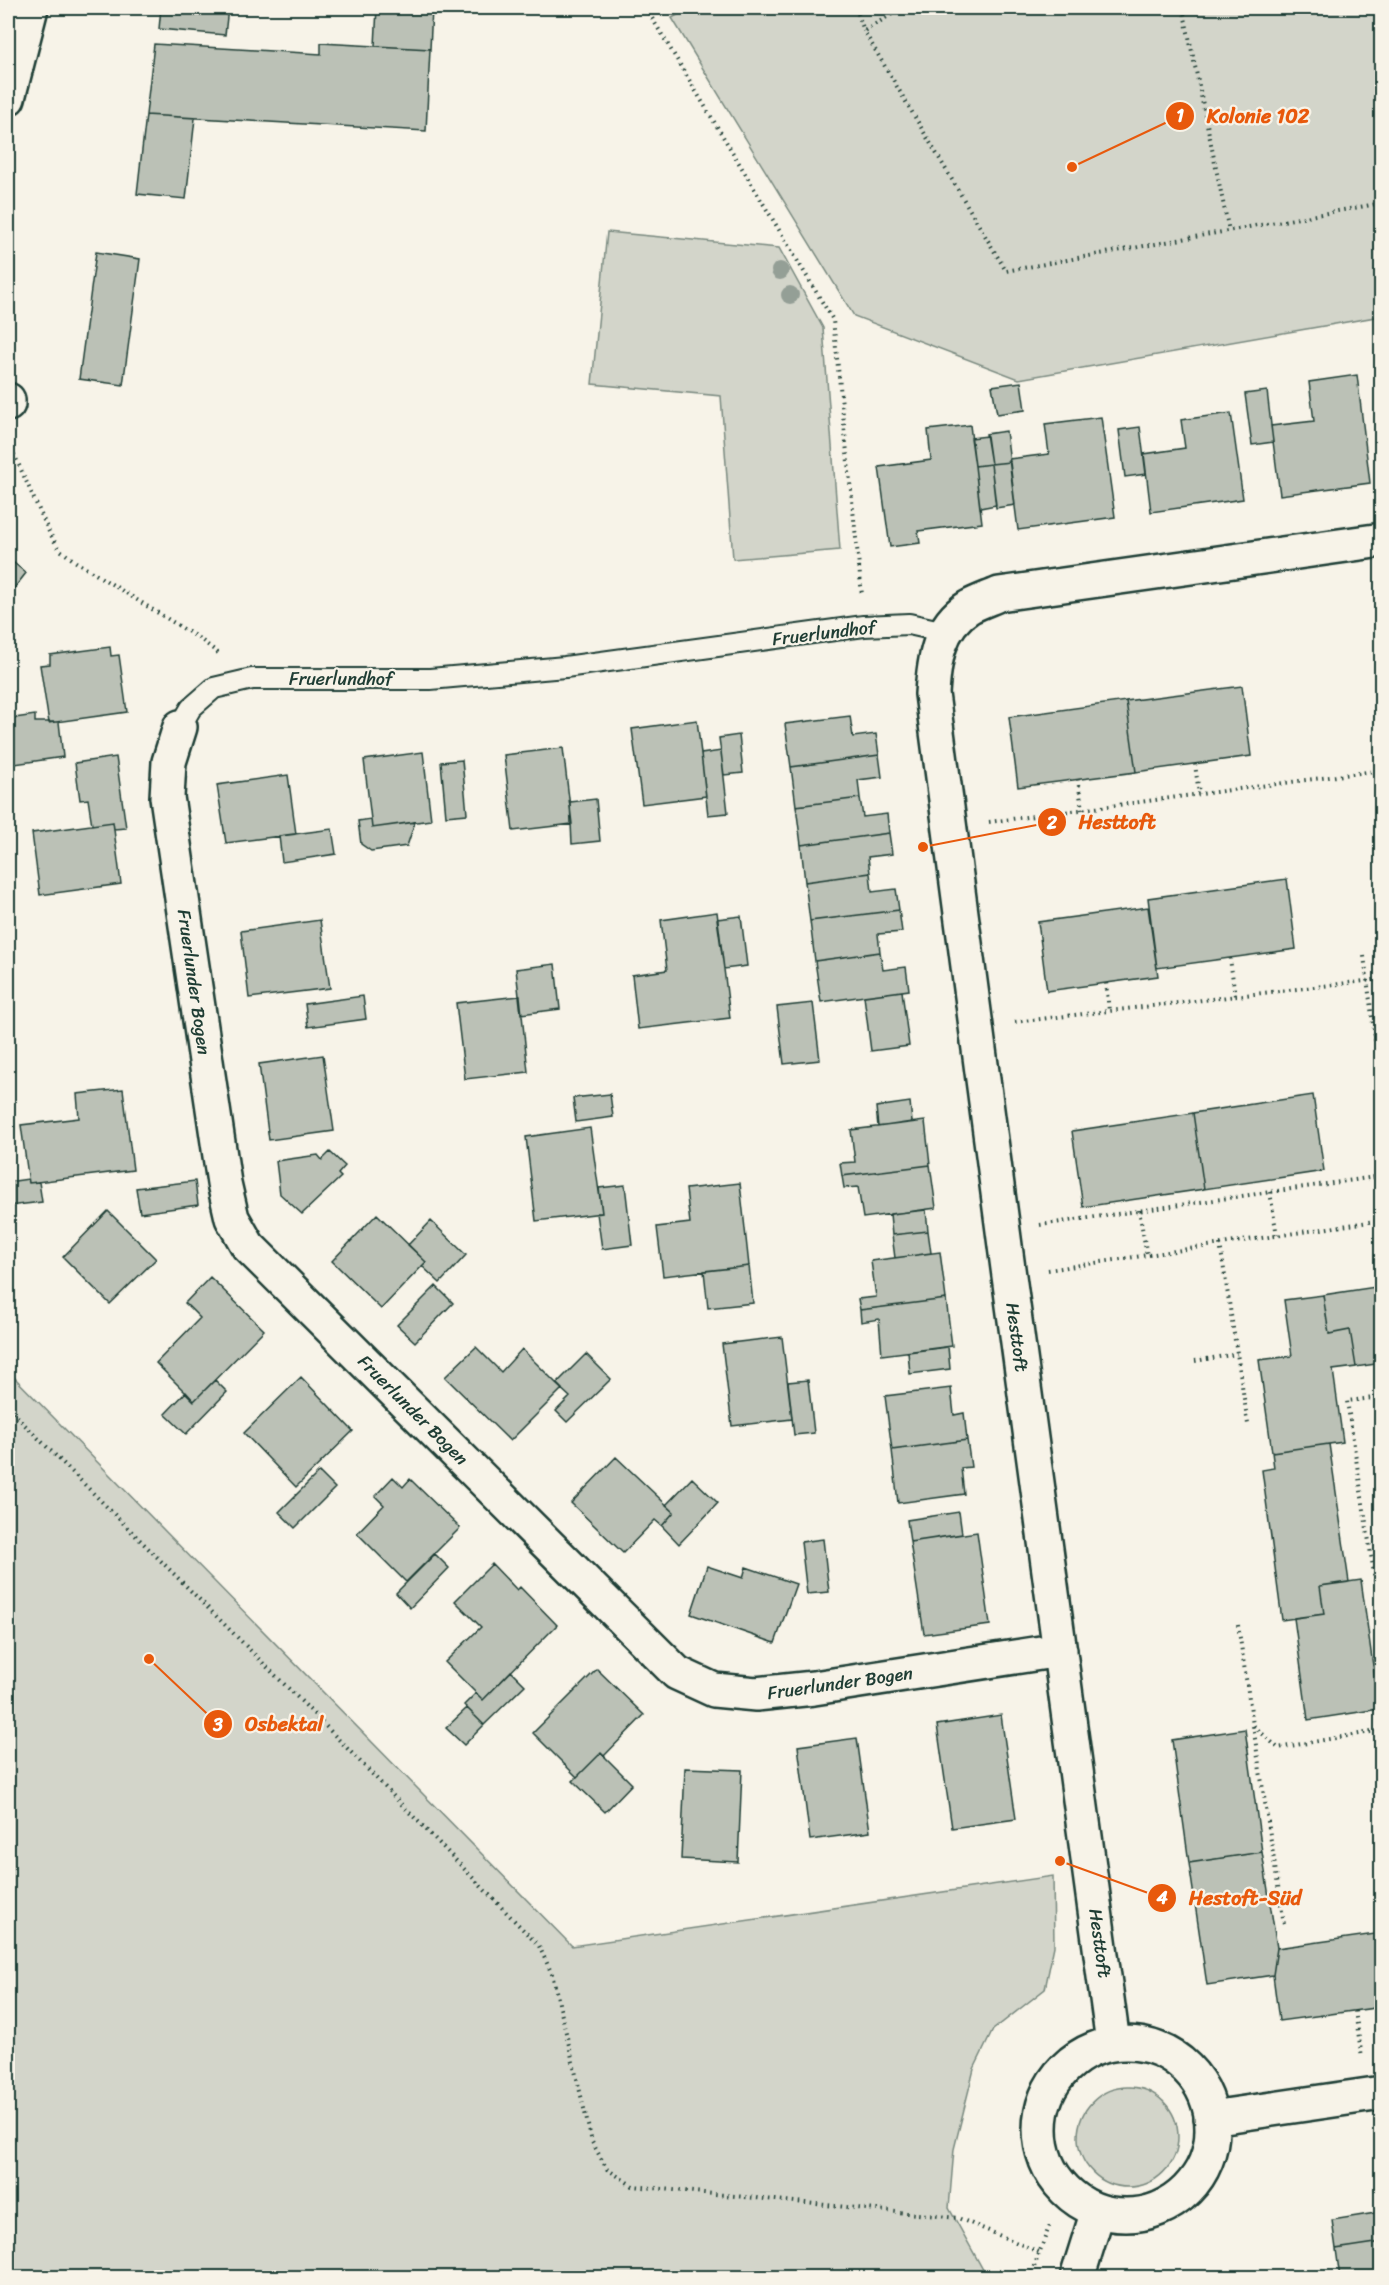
<svg xmlns="http://www.w3.org/2000/svg" width="1389" height="2285" font-family="Sriracha,sans-serif">
  <style>
    .green { fill: #d3d5ca; stroke: #79897f; stroke-width: 1.5 }
    .building { fill: #bbc1b6; stroke: #1f3d34; stroke-width: 1.5 }
    .lines { fill: none; stroke-linecap: round; stroke-linejoin: round }
    .service-casing { stroke: #1f3d34; stroke-width: 24 }
    .minor-casing { stroke: #1f3d34; stroke-width: 38 }
    .path { stroke: #1f3d34; stroke-width: 4; stroke-dasharray: 1.5 4.5; stroke-linecap: butt }
    .service { stroke: #f7f3e8; stroke-width: 20 }
    .minor { stroke: #f7f3e8; stroke-width: 33 }
    .tree { fill: #949f96 }
    .labels { text-anchor: middle; stroke-width: 4.5; stroke-linejoin: round; paint-order: stroke }
    .street-label { font-size: 18px; fill: #1f3d34; stroke: #f7f3e8 }
    .leader { fill: none; stroke: #e8590c; stroke-width: 2 }
    .callout-dot { fill: #e8590c; stroke: #f7f3e8; stroke-width: 2 }
    .mark-label { font-size: 18px; text-anchor: middle; font-weight: bold; fill: #fff }
    .callout-label { font-size: 20px; text-anchor: middle; font-weight: bold; fill: #e8590c; stroke: #f7f3e8; stroke-width: 4.5; stroke-linejoin: round; paint-order: stroke }
  </style>
  <rect width="100%" height="100%" fill="#f7f3e8"/>
  <filter id="ink" filterUnits="userSpaceOnUse"><feTurbulence type="fractalNoise" baseFrequency=".0167" numOctaves="2"/><feDisplacementMap in="SourceGraphic" scale="12" xChannelSelector="R" yChannelSelector="G"/><feConvolveMatrix kernelMatrix="1 2 1 2 8 2 1 2 1" color-interpolation-filters="sRGB"/></filter>
  <g filter="url(#ink)">
    <!-- green -->
    <path class="green" d="M690 8H1381V316L1019 379 854 316 672 18Z
      M607 232 779 248 823 328 840 550 733 559 721 396 592 384Z
      M8 1371 572 1946 1053 1876 1054 1946 1045 1989 993 2030 974 2069 954 2149 949 2208 987 2277H8Z
      M1078 2137a50 50 0 1 1 100 0a50 50 0 1 1-100 0Z"/>
    <!-- building -->
    <path class="building" d="M161 8H228L225 35 159 29Z
      M377 8H432L430 49 375 46Z
      M321 43 430 49 426 131 146 115 154 44 321 54Z
      M146 115 195 118 186 199 137 194Z
      M96 252 140 259 123 385 79 379Z
      M1357 375 1370 483 1280 495 1271 426 1314 421 1309 382Z
      M1021 382 1025 410 997 414 992 386Z
      M1267 391 1273 442 1252 445 1245 394Z
      M1231 413 1243 499 1151 512 1144 454 1185 448 1181 420Z
      M1101 417 1115 517 1018 530 1009 459 1049 454 1045 424Z
      M970 425 982 523 918 531 920 543 890 547 879 467 931 460 928 430Z
      M1140 427 1146 474 1125 477 1119 430Z
      M1006 431 1010 462 991 464 986 434Z
      M987 436 991 464 975 466 971 438Z
      M1010 462 1015 505 996 508 991 464Z
      M991 464 996 505 980 508 975 466Z
      M8 558 26 573 8 596Z
      M110 647 111 656 119 655 127 712 49 723 40 665 50 664V655Z
      M1242 686 1251 756 1136 772 1126 701Z
      M1126 701 1136 772 1018 787 1009 717Z
      M35 715V722H59L63 757 8 765V719Z
      M850 716 853 737 876 734 879 755 791 767 785 724Z
      M697 720 706 796 642 804 632 729Z
      M739 735 743 773 724 775 719 738Z
      M563 748 572 824 513 831 504 755Z
      M721 751 728 813 708 815 701 754Z
      M423 752 431 820 372 828 364 760Z
      M879 755 882 777 858 780 860 798 796 806 791 767Z
      M116 757 126 828 114 829 113 822 92 825 88 799 80 800 75 763Z
      M462 760 467 814 446 816 441 762Z
      M288 775 296 834 226 843 217 785Z
      M860 798 863 817 887 814 889 833 801 845 796 806Z
      M596 799 600 841 572 844 570 802Z
      M371 819 372 828 415 822 407 846 371 851 361 844 358 821Z
      M113 822 121 884 40 895 32 833Z
      M332 829 336 854 282 862 279 836Z
      M889 833 892 854 868 857 870 873 805 882 801 845Z
      M870 873 872 892 896 889 899 910 810 921 805 882Z
      M1287 879 1296 949 1157 968 1148 898Z
      M1148 907 1158 976 1047 991 1038 922Z
      M899 910 902 932 878 934 880 952 815 961 810 921Z
      M717 912 730 1018 638 1029 632 975 667 970 661 920Z
      M741 916 747 966 724 969 717 919Z
      M320 920 330 988 249 998 241 931Z
      M880 952 883 970 906 967 909 990 821 1002 815 961Z
      M555 964 560 1009 521 1014 516 969Z
      M902 991 909 1046 871 1051 864 996Z
      M363 996 366 1019 308 1027 305 1004Z
      M520 996 528 1072 465 1079 456 1003Z
      M813 1003 820 1060 784 1064 777 1007Z
      M323 1055 334 1131 269 1140 259 1064Z
      M123 1089 133 1170 29 1183 21 1125 79 1118 77 1094Z
      M610 1094 613 1117 576 1122 573 1098Z
      M1313 1095 1324 1171 1204 1189 1193 1113Z
      M910 1102 912 1122 878 1127 876 1107Z
      M1193 1113 1204 1189 1083 1207 1072 1131Z
      M925 1121 930 1165 842 1176 840 1163 855 1162 851 1130Z
      M590 1128 602 1213 536 1221 526 1137Z
      M330 1152 345 1166 338 1174 341 1177 302 1214 280 1194 276 1161 318 1155 322 1160Z
      M930 1165 936 1208 863 1218 858 1187 844 1188 842 1176Z
      M28 1179 29 1183 39 1182 42 1202 8 1206V1182Z
      M195 1181 198 1205 140 1213 136 1188Z
      M740 1183 749 1266 663 1276 657 1227 690 1223 686 1189Z
      M625 1185 632 1245 602 1249 597 1213H602L599 1188Z
      M926 1210 928 1231 892 1235 890 1214Z
      M108 1211 156 1259 110 1304 63 1257Z
      M377 1214 426 1262 381 1309 332 1261Z
      M431 1221 466 1255 440 1283 422 1266 426 1262 408 1245Z
      M928 1231 931 1253 895 1258 892 1235Z
      M940 1252 946 1299 860 1310 858 1299 876 1297 871 1261Z
      M749 1266 753 1303 708 1308 704 1271Z
      M210 1277 264 1330 194 1401 156 1363 200 1318 185 1303Z
      M436 1286 453 1303 415 1342 397 1325Z
      M1382 1286V1363L1356 1367 1350 1330 1329 1334 1323 1295Z
      M1323 1295 1329 1334 1350 1330 1356 1367 1333 1370 1343 1442 1272 1452 1259 1360 1292 1356 1284 1300Z
      M946 1299 952 1346 882 1355 879 1319 861 1322 860 1310Z
      M782 1337 792 1419 732 1426 722 1344Z
      M476 1347 501 1372 522 1349 562 1389 510 1441 445 1377Z
      M948 1347 950 1369 910 1374 908 1352Z
      M586 1354 611 1379 567 1422 556 1411 570 1397 556 1384Z
      M301 1377 353 1431 296 1487 244 1433Z
      M215 1380 227 1392 186 1434 165 1414 186 1392 194 1401Z
      M808 1380 814 1433 794 1435 788 1382Z
      M951 1388 954 1415 964 1413 967 1440 892 1450 885 1396Z
      M967 1440 971 1467 961 1468 964 1494 898 1503 892 1450Z
      M1329 1444 1349 1582 1320 1586 1324 1614 1282 1620 1262 1470 1274 1468 1272 1452Z
      M616 1457 674 1512 662 1526 655 1520 623 1553 571 1503Z
      M319 1472 335 1488 295 1528 279 1512Z
      M393 1477 403 1487 410 1479 460 1528 406 1582 357 1533 384 1505 375 1496Z
      M692 1478 718 1503 679 1544 662 1526 674 1512 666 1505Z
      M959 1512 962 1534 910 1542 907 1520Z
      M977 1532 990 1625 924 1634 910 1542Z
      M823 1539 829 1592 807 1594 801 1542Z
      M435 1554 449 1568 410 1608 396 1593Z
      M492 1564 517 1590 520 1587 557 1625 483 1700 445 1662 481 1627 455 1601Z
      M707 1566 743 1578 746 1567 796 1584 775 1643 691 1614Z
      M1361 1580 1379 1709 1308 1720 1294 1618 1324 1614 1320 1586Z
      M597 1669 644 1715 604 1756 601 1753 577 1777 533 1733Z
      M511 1671 525 1685 484 1725 464 1705 476 1693 483 1700Z
      M467 1708 484 1725 464 1745 446 1728Z
      M1001 1715 1016 1819 952 1828 937 1725Z
      M1245 1729 1262 1852 1189 1863 1172 1740Z
      M857 1738 870 1832 810 1840 798 1746Z
      M601 1753 632 1784 605 1812 573 1781Z
      M685 1768 742 1770 738 1862 681 1859Z
      M1262 1852 1277 1948 1273 1975 1207 1985 1189 1863Z
      M1382 1933V2007L1279 2021 1273 1975 1277 1948Z
      M1382 2212V2242L1336 2249 1332 2220Z
      M1382 2242V2272L1340 2278 1336 2249Z
      M1382 2272V2278H1341Z"/>
    <g class="lines">
      <defs>
        <path id="service" d="M180 727 191 708 214 688 252 679H430L565 667 864 626 909 624 945 632"/>
        <path id="minor" d="M8 98 31 8
          M8 400V404
          M180 727 169 762 167 797 224 1183 232 1218 248 1246 677 1673 714 1690 756 1694 814 1688 1060 1650
          M1040 2129a86 86 0 1 1 172 0a86 86 0 1 1-172 0Z
          M1113 2043 1009 1276 932 694C934 662 938 626 969 607 978 602 990 598 999 594L1382 540
          M1211 2118 1382 2093
          M1077 2278 1098 2211"/>
      </defs>
      <!-- service casing -->
      <use href="#service" class="service-casing"/>
      <!-- minor casing -->
      <use href="#minor" class="minor-casing"/>
      <!-- path -->
      <path class="path" d="M646 8 833 320 862 595
        M856 8 864 31
        M902 8 864 31 1006 271 1382 203
        M1183 8 1229 231
        M9 443 49 532 59 549 76 562 200 639 218 653
        M1195 764 1199 794
        M1078 779 1082 810
        M989 822 1382 770
        M1364 956 1382 1091
        M1230 958 1235 996
        M1106 983 1109 1011
        M1015 1022 1382 979
        M1270 1192 1277 1236
        M1139 1210 1147 1256
        M1040 1225 1382 1176
        M1220 1244 1248 1424
        M1048 1270 1382 1220
        M1195 1361 1237 1354
        M1382 1397 1347 1401 1382 1625
        M8 1408 311 1711 539 1946 552 1974 592 2142 607 2169 633 2186 958 2218 1039 2252
        M1238 1625 1253 1725 1278 1748 1382 1730
        M1253 1726 1284 1924
        M1355 2011 1362 2058
        M1030 2278 1050 2224"/>
      <!-- service -->
      <use href="#service" class="service"/>
      <!-- minor -->
      <use href="#minor" class="minor"/>
    </g>
    <!-- trees -->
    <g class="tree">
      <circle cx="780" cy="271" r="9"/>
      <circle cx="790" cy="295" r="9"/>
    </g>
  </g>
  <g class="labels">
    <!-- street labels -->
    <g class="street-label">
      <text transform="translate(824 633) rotate(-7)" y="6">Fruerlundhof</text>
      <text x="341" y="685">Fruerlundhof</text>
      <text transform="translate(194 982) rotate(82)" y="6">Fruerlunder Bogen</text>
      <text transform="translate(1017 1337) rotate(82)" y="6">Hesttoft</text>
      <text transform="translate(413 1410) rotate(45)" y="6">Fruerlunder Bogen</text>
      <text transform="translate(840 1683) rotate(-8)" y="6">Fruerlunder Bogen</text>
      <text transform="translate(1100 1943) rotate(82)" y="6">Hesttoft</text>
    </g>
  </g>
  <!-- callouts -->
  <path class="leader" d="M1072 167L1180 116M923 847L1052 822M149 1659L218 1724M1060 1861L1162 1898"/>
  <g class="callout-dot">
    <circle cx="1072" cy="167" r="6"/>
    <circle cx="923" cy="847" r="6"/>
    <circle cx="149" cy="1659" r="6"/>
    <circle cx="1060" cy="1861" r="6"/>
    <circle cx="1180" cy="116" r="15"/>
    <circle cx="1052" cy="822" r="15"/>
    <circle cx="218" cy="1724" r="15"/>
    <circle cx="1162" cy="1898" r="15"/>
  </g>
  <g class="mark-label">
    <text x="1180" y="122">1</text>
    <text x="1052" y="829">2</text>
    <text x="218" y="1731">3</text>
    <text x="1162" y="1904">4</text>
  </g>
  <g class="callout-label">
    <text x="1258" y="123">Kolonie 102</text>
    <text x="1117" y="829">Hesttoft</text>
    <text x="284" y="1731">Osbektal</text>
    <text x="1245" y="1905">Hestoft-Süd</text>
  </g>
  <!-- margin -->
  <rect width="1389" height="2285" fill="none" stroke="#f7f3e8" stroke-width="30"/>
  <rect x="15" y="15" width="1359" height="2255" fill="none" stroke="#1f3d34" stroke-width="2" filter="url(#ink)"/>
</svg>
